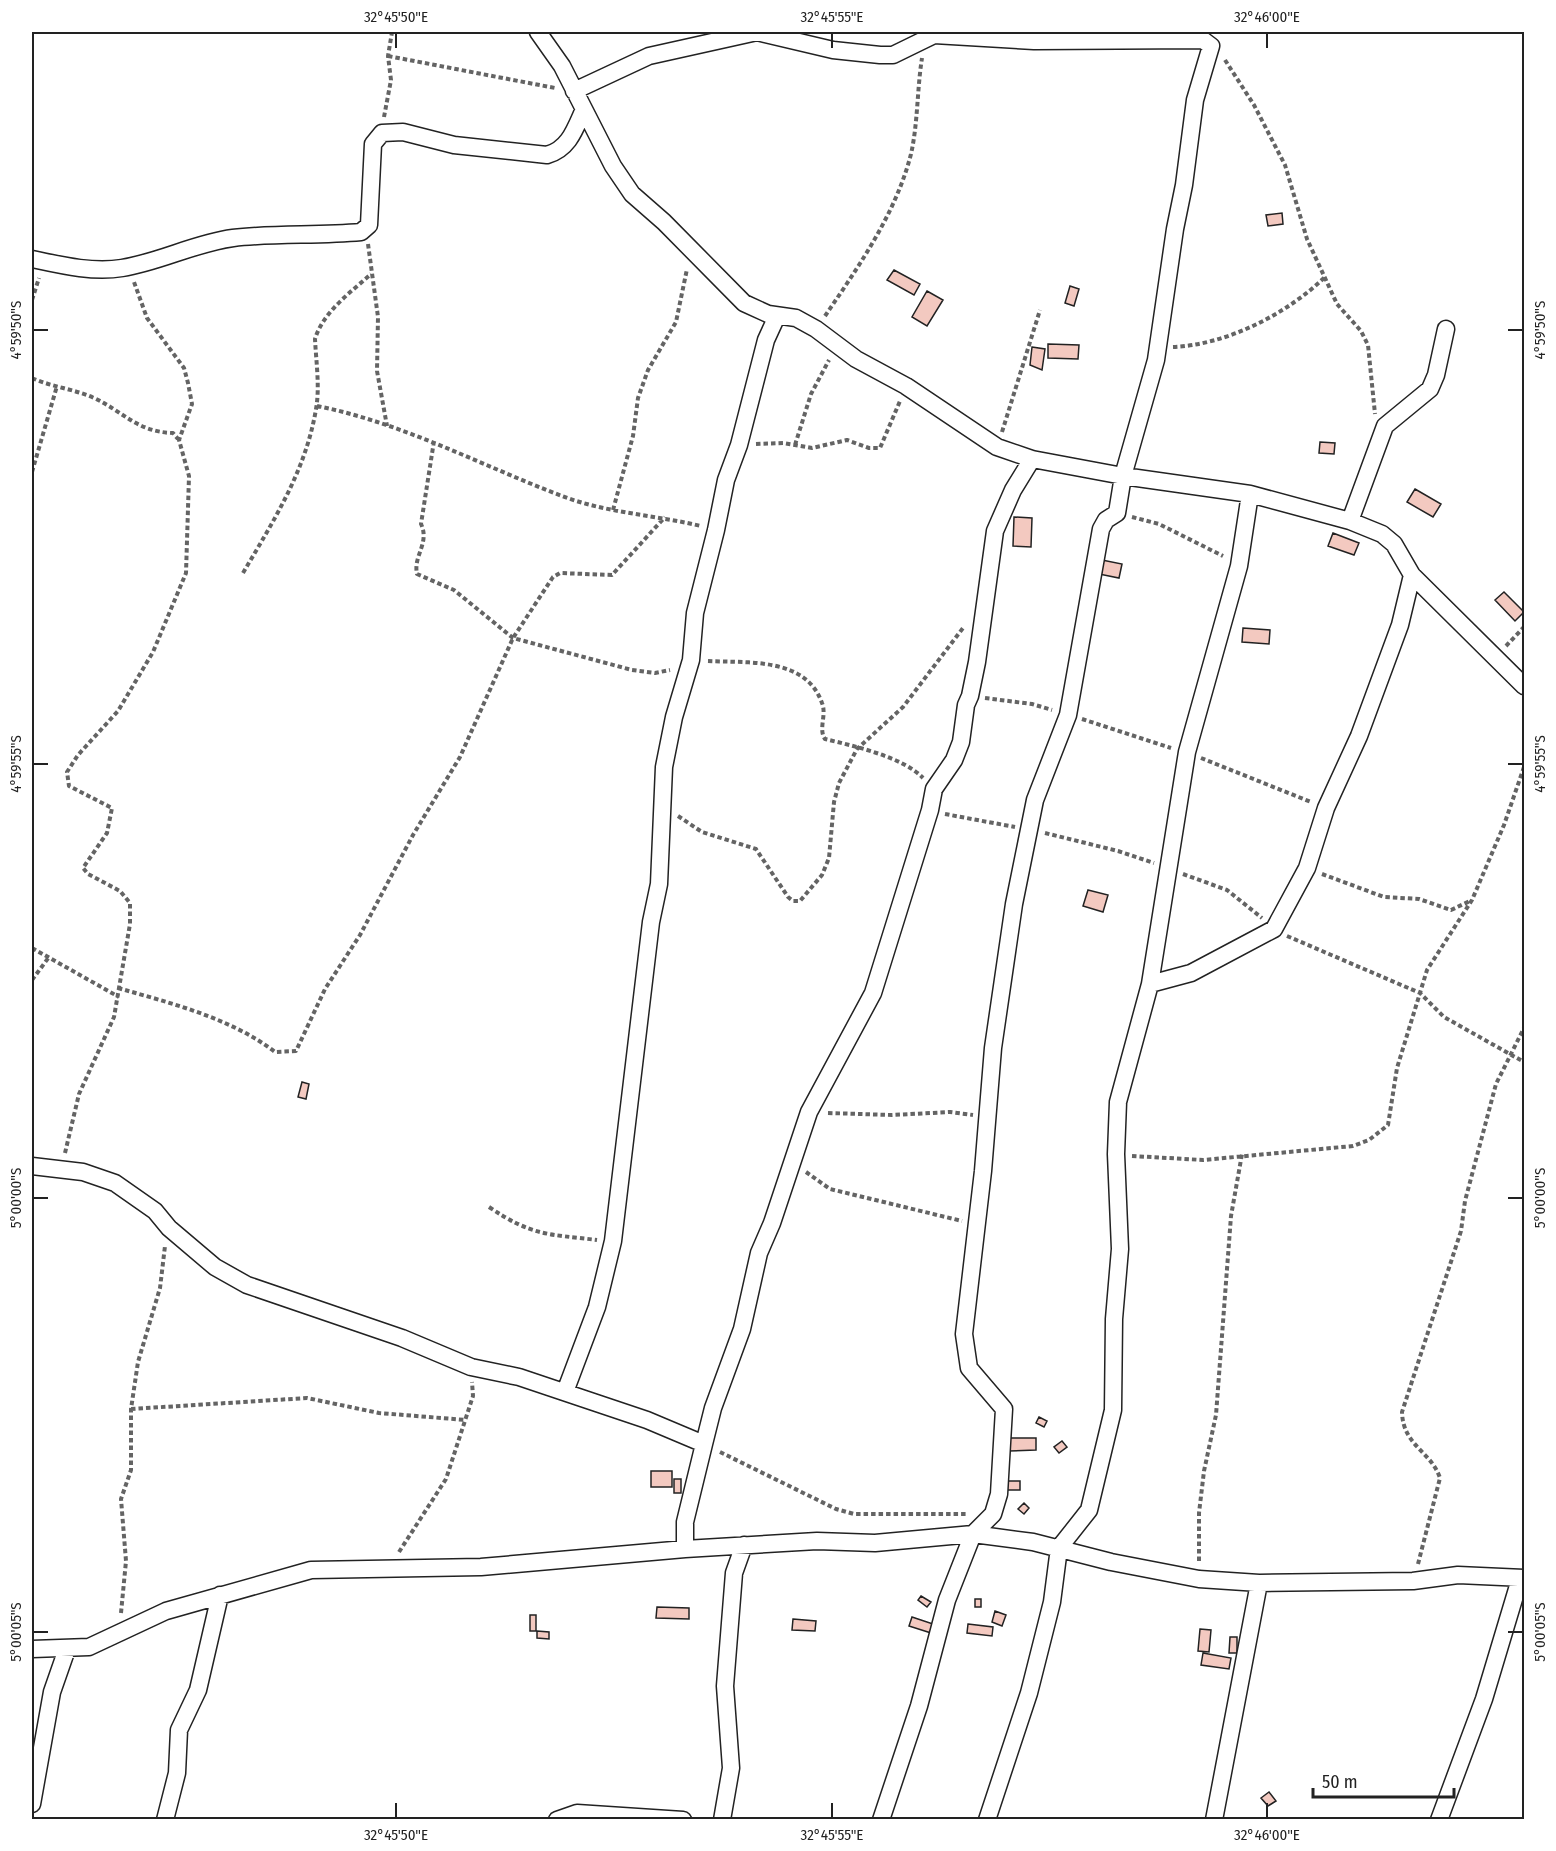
<svg xmlns="http://www.w3.org/2000/svg" width="1556" height="1851" font-family="'Fira Sans Condensed',sans-serif">
  <style>
    .building { fill: #f3c9c0; stroke: #222; stroke-width: 1.5 }
    .lines { fill: none; stroke-linecap: round; stroke-linejoin: round }
    .street-casing { stroke: #222; stroke-width: 19 }
    .path { stroke: #646464; stroke-width: 4; stroke-dasharray: 4.5 3; stroke-linecap: butt }
    .street { stroke: #fff; stroke-width: 16 }
    .ticks { fill: none; stroke: #222; stroke-width: 2 }
    .neatline { fill: none; stroke: #222; stroke-width: 2 }
    .ticks-label { font-size: 15px; text-anchor: middle; fill: #222 }
  </style>
  <rect width="100%" height="100%" fill="#fff"/>
  <!-- building -->
  <path class="building" d="M1282 213 1283 224 1268 226 1266 215Z
    M894 270 920 284 914 295 887 280Z
    M1070 286 1079 289 1074 306 1065 303Z
    M927 291 943 300 927 326 912 317Z
    M1048 344 1079 345 1078 359 1048 358Z
    M1032 347 1045 349 1042 370 1030 365Z
    M1320 442 1335 443 1334 454 1319 453Z
    M1415 489 1441 504 1433 517 1407 502Z
    M1014 517 1032 518 1031 547 1013 546Z
    M1333 533 1359 543 1354 555 1328 546Z
    M1097 559 1122 564 1119 578 1094 573Z
    M1504 592 1524 612 1515 621 1495 600Z
    M1243 628 1270 630 1269 644 1242 642Z
    M1088 890 1108 895 1103 912 1083 906Z
    M302 1082 309 1084 306 1099 298 1097Z
    M1039 1417 1047 1421 1044 1427 1036 1423Z
    M1008 1438H1036V1450L1009 1451Z
    M1062 1441 1067 1447 1059 1453 1054 1447Z
    M651 1471H672V1487H651Z
    M674 1479H681V1493H674Z
    M1007 1481H1020V1490H1006Z
    M1024 1503 1029 1508 1024 1514 1018 1509Z
    M921 1596 931 1602 927 1607 918 1600Z
    M975 1599H981V1607H975Z
    M657 1607 689 1608V1619L656 1618Z
    M995 1611 1006 1615 1002 1626 992 1622Z
    M530 1615H536V1631H530Z
    M912 1617 933 1624 931 1633 909 1626Z
    M793 1619 816 1621 815 1631 792 1630Z
    M968 1624 993 1627 992 1636 967 1633Z
    M1200 1629 1211 1630 1209 1652 1198 1651Z
    M537 1631 549 1632V1639L537 1638Z
    M1230 1637H1237V1653H1229Z
    M1203 1653 1231 1658 1229 1669 1201 1665Z
    M1269 1792 1276 1801 1268 1806 1261 1798Z"/>
  <g class="lines">
    <defs>
      <path id="street" d="M538 32 562 66 613 166 632 194 664 222 744 303 768 314 796 318 816 329 856 359 906 386 997 447 1032 459 1123 476 1250 494 1350 521 1382 534 1394 544 1412 575 1524 686
        M574 91 649 56 757 32 833 50 880 55H893L934 35 1034 41 1203 40 1211 46 1195 100 1184 185 1175 229 1156 360 1123 476 1117 513 1106 520 1101 529 1068 715 1035 800 1014 904 993 1048 983 1171 964 1334 969 1368 1004 1409 999 1494 993 1514 973 1534 947 1600 919 1706 881 1820
        M32 259C60 265 93 273 122 268 160 262 195 243 233 238 275 233 318 236 361 232L369 225 373 144 382 133 403 132 454 145 547 155C569 149 575 129 584 109
        M1350 521 1385 426 1430 389 1436 375 1446 329
        M1150 984 1191 973 1274 929 1307 868 1326 808 1359 736 1400 625 1412 575
        M32 1166 83 1172 115 1183 155 1211 169 1228 215 1267 247 1285 402 1338 471 1367 519 1377 647 1420 704 1444
        M565 1392 597 1307 613 1241 651 922 659 884 664 767 674 717 691 660 695 613 716 530 726 480 739 445 766 340 777 316
        M685 1549V1522L704 1444 713 1408 742 1329 759 1253 772 1223 809 1112 873 993 930 810 934 789 954 760 961 742 966 705 970 696 977 662 995 531 1013 490 1032 459
        M32 1649 89 1647 166 1611 311 1570 481 1567 685 1549 817 1541 875 1543 973 1534 1033 1542 1111 1562 1199 1579 1259 1583 1413 1581 1458 1575 1524 1578
        M32 1804 52 1692 67 1649
        M165 1820 177 1773 179 1730 198 1690 220 1595
        M557 1820 577 1813 683 1820
        M722 1820 731 1768 725 1686 734 1573 744 1545
        M987 1820 1029 1693 1052 1602 1059 1548 1089 1510 1113 1410 1114 1319 1120 1249 1116 1154 1118 1102 1150 984 1187 752 1239 566 1250 494
        M1214 1820 1259 1583
        M1439 1820 1484 1699 1520 1579"/>
    </defs>
    <!-- street casing -->
    <use href="#street" class="street-casing"/>
    <!-- path -->
    <path class="path" d="M388 56 555 88
      M1225 60 1254 105 1285 165 1307 239 1337 304 1361 331 1368 345 1375 414
      M384 117 391 80 388 56 392 32
      M368 244 378 317 377 371 387 426
      M32 300 39 278
      M825 316C859 266 896 213 911 154 918 123 917 89 922 58
      M1173 347C1226 345 1287 314 1325 277
      M32 378C52 387 74 389 94 398 124 412 137 432 173 433L178 439
      M317 406C403 423 480 465 562 496 606 513 655 515 701 526
      M1002 432 1040 310
      M434 441 421 524C430 543 413 556 417 574L454 590 513 638 632 670 655 673 670 670
      M756 444 783 443 812 448 847 440 869 448H880L900 401
      M795 445 811 394 829 360
      M32 472 57 386
      M613 510 633 436 638 398 648 370 676 322 687 269
      M1132 517 1159 524 1223 556
      M243 573C274 520 306 470 316 409 320 387 316 361 315 339 323 312 351 292 371 274
      M1506 646 1524 627
      M708 661C748 663 806 657 822 703 827 715 818 729 825 739 854 746 903 757 923 778
      M985 698 1032 704 1052 710
      M1082 719 1171 748
      M1201 758 1311 802
      M945 814 1015 827
      M678 816 702 832 756 849 788 897 793 901H800L822 875 829 858 834 802 839 783 857 749 903 707 963 628
      M1045 833 1118 851 1154 863
      M1183 874 1227 890 1262 918
      M1322 874 1384 897 1419 899 1451 910 1470 901
      M1287 936 1420 993 1444 1017 1524 1062
      M32 948 119 997
      M32 980 49 957
      M118 988C170 1003 231 1018 275 1052L296 1051 325 989 360 935 413 835 460 757 513 638 553 577 560 573 612 575 665 517
      M828 1113 892 1115 950 1112 973 1115
      M65 1153 79 1094 114 1017 130 924V903L120 891 88 874 83 868 107 833 112 808 69 786 67 772 78 755 118 711 153 652 186 573 189 476 179 440 192 404 188 383 184 368 147 318 134 282
      M1132 1156 1203 1160 1353 1146 1369 1140 1388 1125 1397 1068 1427 970 1472 900 1504 825 1524 767
      M806 1172 830 1189 962 1221
      M489 1207C532 1236 547 1234 597 1240
      M131 1409 307 1398 379 1413 466 1420
      M720 1452 836 1509 854 1514H968
      M399 1552 446 1479 473 1396 472 1382
      M1199 1561V1513L1204 1471 1216 1415 1231 1216 1242 1154
      M1418 1564 1440 1478C1431 1451 1403 1446 1402 1412L1461 1231 1465 1201 1496 1084 1524 1028
      M121 1613 126 1561 121 1499 131 1470V1409L138 1362 160 1288 165 1246"/>
    <!-- street -->
    <use href="#street" class="street"/>
  </g>
  <!-- ticks -->
  <path class="ticks" d="M396 33V48M832 33V48M1267 33V48M33 330H48M1508 330H1523M33 764H48M1508 764H1523M33 1198H48M1508 1198H1523M33 1632H48M1508 1632H1523M396 1803V1818M832 1803V1818M1267 1803V1818"/>
  <!-- border -->
  <rect width="1556" height="1851" fill="none" stroke="#ffffff" stroke-width="66"/>
  <!-- scale -->
  <path d="M1313 1788v9h141v-9" fill="none" stroke="#222222" stroke-width="3"/>
  <text x="1322" y="1788" font-size="18" fill="#222222" stroke="#ffffff" stroke-width="4.5" paint-order="stroke">50 m</text>
  <rect x="33" y="33" width="1490" height="1785" class="neatline"/>
  <g class="ticks-label">
    <text x="396" y="22">32°45'50"E</text>
    <text x="832" y="22">32°45'55"E</text>
    <text x="1267" y="22">32°46'00"E</text>
    <text transform="translate(16 330) rotate(-90)" y="5">4°59'50"S</text>
    <text transform="translate(1540 330) rotate(-90)" y="5">4°59'50"S</text>
    <text transform="translate(16 764) rotate(-90)" y="5">4°59'55"S</text>
    <text transform="translate(1540 764) rotate(-90)" y="5">4°59'55"S</text>
    <text transform="translate(16 1198) rotate(-90)" y="5">5°00'00"S</text>
    <text transform="translate(1540 1198) rotate(-90)" y="5">5°00'00"S</text>
    <text transform="translate(16 1632) rotate(-90)" y="5">5°00'05"S</text>
    <text transform="translate(1540 1632) rotate(-90)" y="5">5°00'05"S</text>
    <text x="396" y="1840">32°45'50"E</text>
    <text x="832" y="1840">32°45'55"E</text>
    <text x="1267" y="1840">32°46'00"E</text>
  </g>
</svg>
